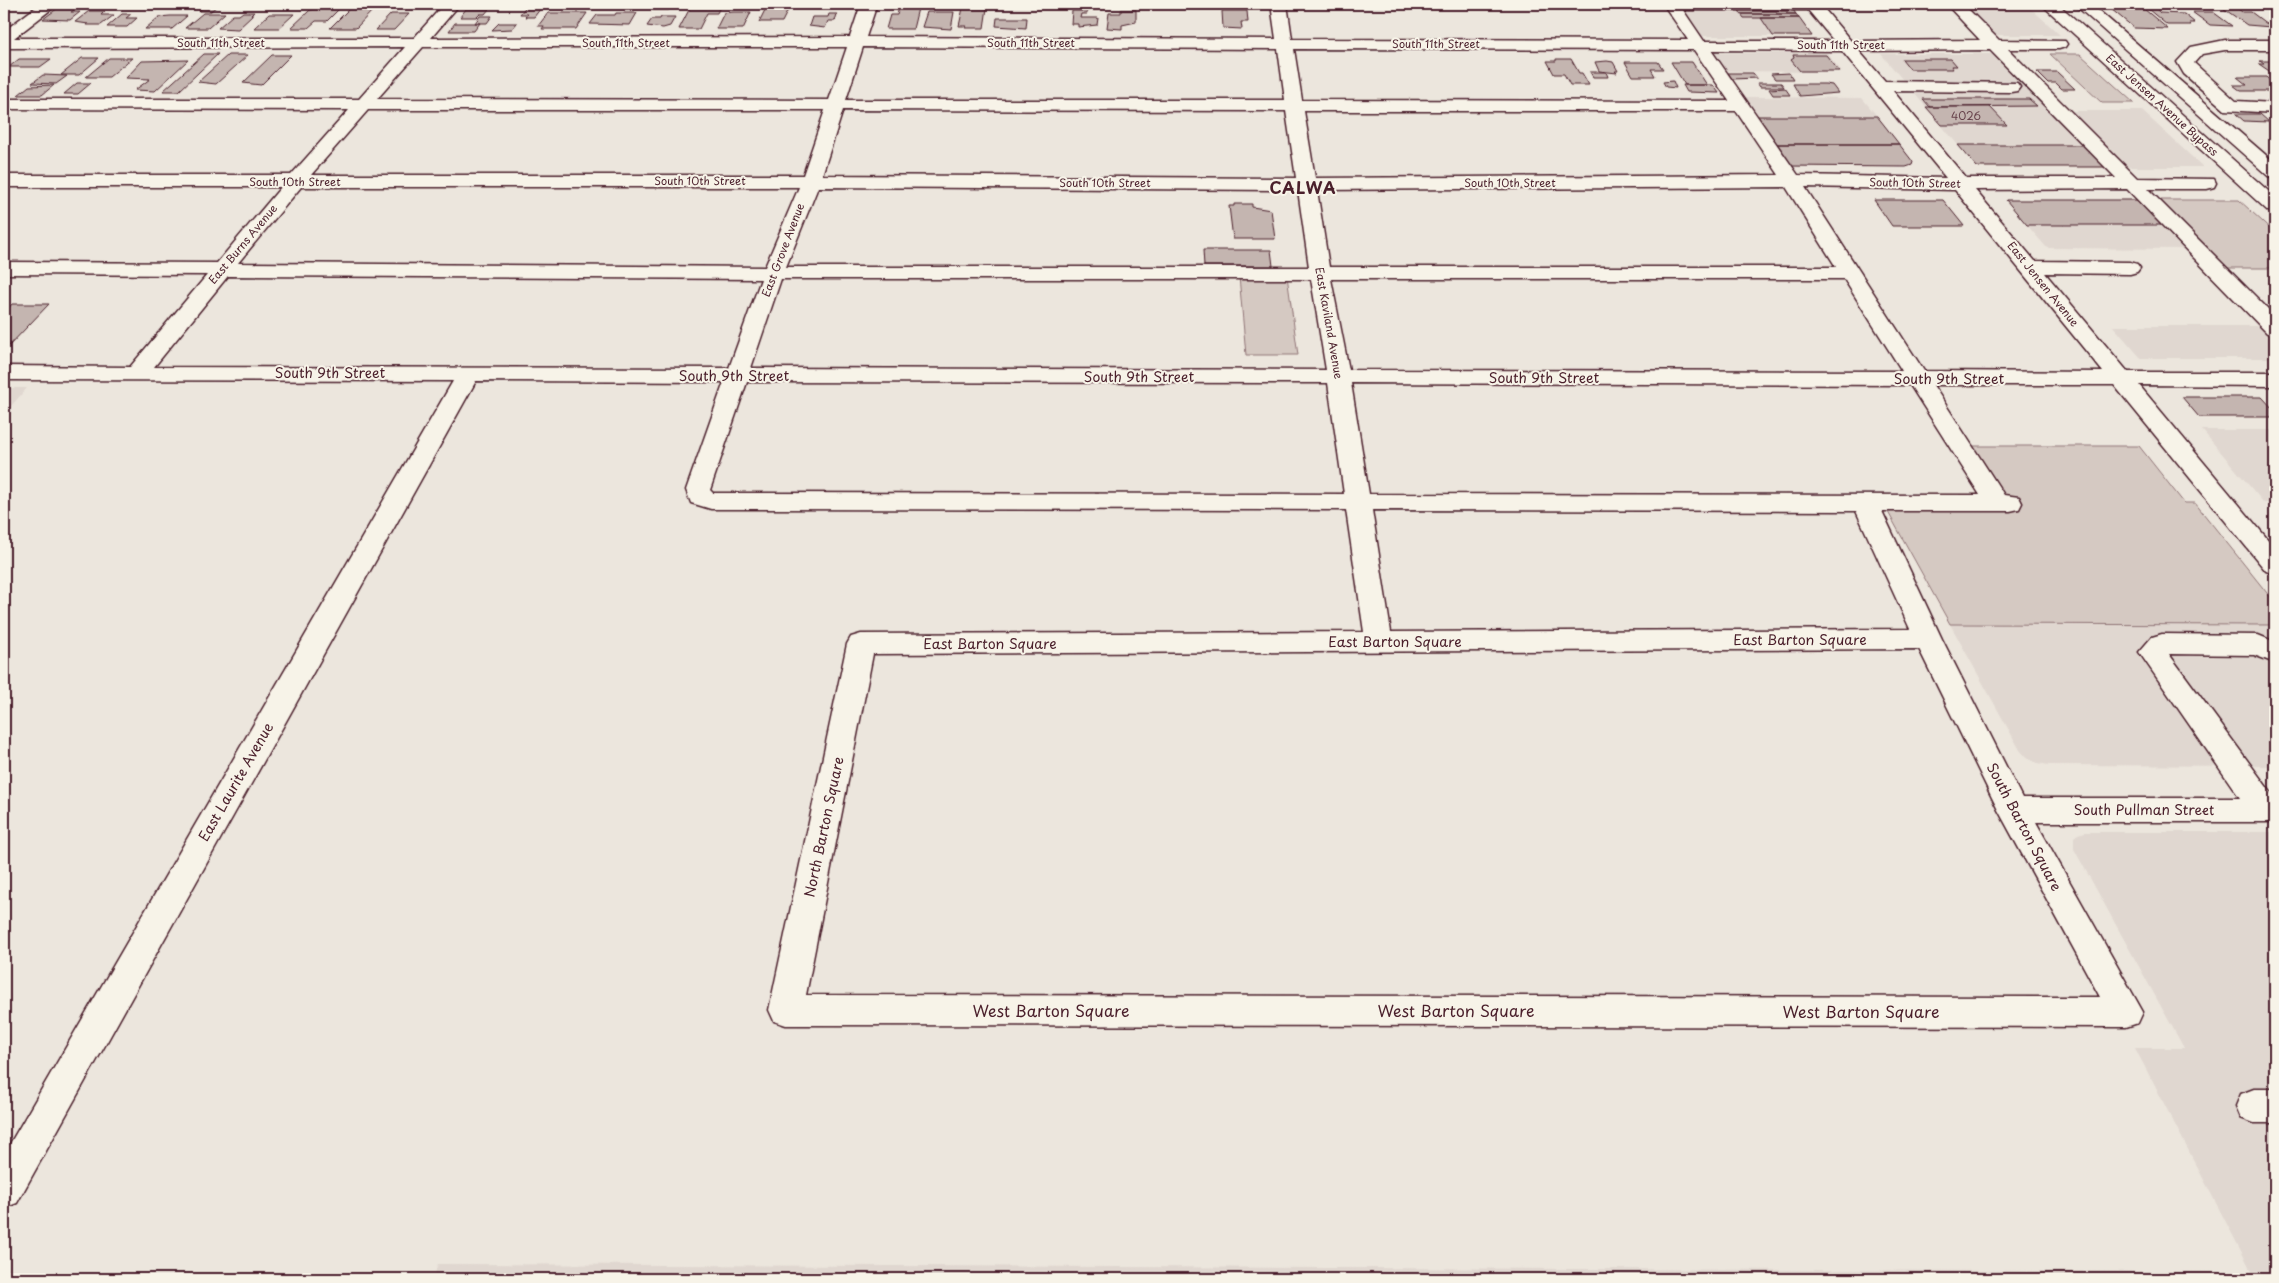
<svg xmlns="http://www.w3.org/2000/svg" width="2279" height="1283" font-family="'Playpen Sans',sans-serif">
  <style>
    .built { fill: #e0d7d0 }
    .green { fill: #d5c9c2; stroke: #907476 }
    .building { fill: #c4b5b0; stroke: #4a1f2b }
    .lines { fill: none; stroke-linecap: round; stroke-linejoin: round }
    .minor-casing { stroke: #4a1f2b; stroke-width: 3 }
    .major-casing { stroke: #4a1f2b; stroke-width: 3 }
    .minor { fill: #f7f3e8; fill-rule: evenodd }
    .major { fill: #f7f3e8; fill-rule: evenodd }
    .labels { text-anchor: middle; stroke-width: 4; stroke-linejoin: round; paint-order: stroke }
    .far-street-label { font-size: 11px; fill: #4a1f2b; stroke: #f7f3e8 }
    .number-label { font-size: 11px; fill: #68444c }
    .street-label { font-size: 14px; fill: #4a1f2b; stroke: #f7f3e8 }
    .far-district-label { font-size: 16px; font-weight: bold; letter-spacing: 1px; fill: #4a1f2b; stroke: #f7f3e8 }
    .near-street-label { font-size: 16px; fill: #4a1f2b; stroke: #f7f3e8 }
  </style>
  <rect width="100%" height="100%" fill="#ece6dd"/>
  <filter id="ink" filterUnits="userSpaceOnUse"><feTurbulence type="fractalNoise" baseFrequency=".02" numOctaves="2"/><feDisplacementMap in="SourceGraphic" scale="10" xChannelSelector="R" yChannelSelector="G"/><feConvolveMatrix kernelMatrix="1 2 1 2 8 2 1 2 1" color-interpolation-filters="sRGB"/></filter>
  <g filter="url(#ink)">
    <!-- built -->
    <path class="built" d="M1680 4H1788L1793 10 1739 11 1744 18H1761L1773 36H1700Z
      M1961 4H2026L2060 35H1992Z
      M1713 53H1827L1842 72 1725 71Z
      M1881 54H1996L2086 145H1958Z
      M1742 97 1862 98 1877 116H1754Z
      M2069 111H2142L2203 167H2125Z
      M2027 225H2165L2188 249 2047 248Z
      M2113 326H2265L2275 337V358H2141Z
      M4 388H27L4 414Z
      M2202 430H2275V503H2264Z
      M1950 624 2275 625V766L2049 765 2037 763 2027 758 2020 750Z
      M2085 832H2275V1279H433L438 1264 2252 1272 2135 1048H2184L2074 849V837L2078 834Z"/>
    <!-- green -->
    <path class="green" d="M2050 54H2080L2134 103H2102Z
      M2158 200H2239L2275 233V268H2227Z
      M1239 276H1287L1298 355H1246Z
      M1972 446H2139L2184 503H2195L2275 603V625L1950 624 1883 503 2009 502Z"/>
    <!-- building -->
    <path class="building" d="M528 4H544L534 17H525L528 14H520Z
      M657 4H673L669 10H653Z
      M768 4H791L782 22H759Z
      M900 4H919L913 29H886L890 15H897Z
      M1089 4H1101V10H1089Z
      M1145 4H1166V7H1145Z
      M1180 4H1209V7H1180Z
      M2105 4H2138L2168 29 2134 28Z
      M2142 4H2152L2160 13 2184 14 2195 23H2189L2191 25H2167Z
      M2217 4 2236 7 2242 12H2251L2271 27 2247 25Z
      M206 5H218L211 11H199Z
      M707 5H721L717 13H707L699 29H679L690 8H706Z
      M329 7H341L327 21H316L308 28H291L310 10Z
      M58 8H77L71 12H80L70 20 43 19Z
      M963 8H987L984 28H965L966 26H959Z
      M349 9H374L356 28H330Z
      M466 9H489L485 14H480L477 17H460Z
      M1121 10H1136V22L1122 25V29L1107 28 1109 13H1121Z
      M1739 10H1793L1796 14H1741Z
      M89 11H105L101 15H114L101 25H86L88 24 75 22Z
      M1072 11H1087V14H1081L1080 18H1098L1097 25 1078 27V24H1071Z
      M1222 11H1247L1248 22H1241L1242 29 1223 28Z
      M243 12H254L251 15H253L238 29 218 28 233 15H239Z
      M733 12H751L743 29H716L724 13Z
      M927 12H954L951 29 922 27Z
      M2192 12H2213L2232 26 2210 25Z
      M203 13H225L208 28H185Z
      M548 13H587L576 29H542L544 26H538Z
      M616 13H637L630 25 590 24 597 15H615Z
      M122 14H131L126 18H137L127 27H107Z
      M269 14H294L279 28H254Z
      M391 14H409L394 30H376Z
      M829 14H837L835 21H828L825 28 809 26 812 17H828Z
      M1741 14H1796L1799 18H1744Z
      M170 16H187L172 29H145L159 17Z
      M480 16H492L487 23H475Z
      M661 17H675L670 26 663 28 647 26 652 19H660Z
      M997 18H1027L1026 28 996 26Z
      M1761 18H1799L1812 36H1773Z
      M455 23H480L474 31H449Z
      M499 23H517L512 29 492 30Z
      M204 54H218L179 91H163Z
      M228 55H248L216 84 198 82Z
      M272 55H291L261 85 243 83Z
      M1793 55H1826L1839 71H1800L1791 60 1794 58Z
      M82 58H99L79 75H61Z
      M109 58H132L109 77H86Z
      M19 59H51L40 67H9Z
      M1556 59H1571L1579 73H1582L1589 85H1570L1564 74H1554L1547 61H1556Z
      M1902 59H1951L1957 66H1951L1953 69H1910Z
      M188 60 155 91 135 90 150 79 126 78 142 61Z
      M1607 61 1613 62 1618 71H1615L1617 73 1599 71 1595 62Z
      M2260 61H2275V75L2259 64H2264Z
      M1625 62H1658L1663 69H1651L1655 76H1633Z
      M1671 62H1692L1707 85H1685Z
      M1590 72H1606L1608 77H1593Z
      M2037 72H2057L2075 89H2062L2056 83H2048Z
      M1728 73H1753L1757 78 1732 79Z
      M1789 73 1793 79H1775L1771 74Z
      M43 75 67 76 56 84 32 83Z
      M2237 77H2266L2275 85V91H2241L2233 85H2247Z
      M1673 81 1676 88 1666 87 1663 82Z
      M77 83H91L78 94H64Z
      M1757 83H1781L1784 87H1760Z
      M1793 84H1825L1832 85 1838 93 1800 96Z
      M54 85 42 95H18L29 86Z
      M1683 85H1713L1719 93 1687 92Z
      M1785 88 1790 95H1773L1769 89Z
      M1923 99H2029L2037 106 1930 107Z
      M1926 107H1990L2007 125H1942Z
      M2236 114H2260L2269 122 2244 121Z
      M1754 116H1877L1899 144H1773Z
      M1773 144H1899L1913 162 1912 165 1906 167 1787 166Z
      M1958 145H2086L2108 167H1977Z
      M1874 200H1943L1964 226H1892Z
      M2006 200H2140L2165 225H2027Z
      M1234 204H1252V207L1271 210 1275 239H1233L1229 206H1234Z
      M1203 250H1271L1273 266H1204Z
      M12 304H49L7 348H4V313Z
      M2182 397H2262L2275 411V417H2199Z"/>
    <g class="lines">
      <defs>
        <path id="minor" d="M40 4H58L14 38H414L444 4H460L431 38 850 37 861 4H877L866 37 1276 39 1271 4H1287L1292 39 1688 40 1663 4H1820L1851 41 1980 40 1946 4H1963L1999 40 2065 41 2067 44 2065 47 2059 49H2008L2137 178 2214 179 2216 183 2214 187 2207 189H2148L2275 316V334L2267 333 2127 189 1975 190 2035 261 2130 262 2137 264 2140 268 2137 272 2130 274 2045 273 2128 372H2275V386L2139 385 2275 548V574L2266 571 2114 385H1933L2004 495 2019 497 2022 503 2019 509 2010 511H1882L1942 639 2022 798H2240L2139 652 2152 637 2162 634 2258 635 2275 642V663L2254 655 2169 654 2275 798V822H2036L2143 1012 2138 1023 2126 1027 786 1025 774 1021 769 1010 847 644 851 637 861 634 1364 632 1346 510 711 509 691 503 686 490 724 382 476 381 17 1203 4 1208V1154L453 381 4 380V366L130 367 207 275 4 274V262L217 263 281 187H4V175H291L349 110 4 109V99H359L405 47 4 48V31ZM1683 10H1808L1834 41H1704ZM423 47H847L829 100 377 99ZM863 47 1278 49 1285 100H846ZM1294 49 1694 50 1729 101 1302 100ZM1711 50 1842 51 1946 178 1798 175ZM1990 50 2116 178H1966L1893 91 2011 92 2017 91 2020 87 2017 83 1885 81 1859 51ZM368 110H825L803 175H311ZM843 110 1286 111 1296 178 822 175ZM1304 111H1736L1779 175 1315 178ZM301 187H799L765 267 238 263ZM818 187 1298 190 1309 267H786ZM1786 187 1836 267H1329L1317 190ZM1805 187 1955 190 2103 372 1924 371ZM228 276 761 279 729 368 154 367ZM781 279H1311L1326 370 751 368ZM1331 279H1844L1902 371 1349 370ZM747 382 1328 383 1344 494 713 493 710 490ZM1351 383 1910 385 1980 495 1369 494ZM1372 510 1856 511 1910 629 1391 632ZM1919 649 1998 810 2100 997 806 995 873 654Z
          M2225 40H2275V50H2225L2202 54 2194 63 2236 101 2275 103V113L2225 110 2184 74 2177 62 2191 47Z
          M2254 1089H2275V1123H2254L2241 1118 2236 1106 2241 1094Z"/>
        <path id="major" d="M2041 4H2058L2275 197V213L2268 211Z
          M2074 4H2091L2275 163V178L2268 176Z"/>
      </defs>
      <!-- minor casing -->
      <use href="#minor" class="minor-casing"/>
      <!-- major casing -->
      <use href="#major" class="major-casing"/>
      <!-- minor -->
      <use href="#minor" class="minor"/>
      <!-- major -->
      <use href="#major" class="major"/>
    </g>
  </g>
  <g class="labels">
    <!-- far-street labels -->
    <g class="far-street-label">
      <text x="221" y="47">South 11th Street</text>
      <text x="626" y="47">South 11th Street</text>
      <text x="1031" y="47">South 11th Street</text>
      <text x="1436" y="48">South 11th Street</text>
      <text x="1841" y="49">South 11th Street</text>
      <text transform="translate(2162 105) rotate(42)" y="4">East Jensen Avenue Bypass</text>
      <text x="700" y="185">South 10th Street</text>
      <text x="295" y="186">South 10th Street</text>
      <text x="1105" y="187">South 10th Street</text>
      <text x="1510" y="187">South 10th Street</text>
      <text transform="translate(1915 183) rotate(1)" y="4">South 10th Street</text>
      <text transform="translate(243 244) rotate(-50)" y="4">East Burns Avenue</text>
      <text transform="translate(783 250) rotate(-69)" y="4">East Grove Avenue</text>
      <text transform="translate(2043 284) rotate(51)" y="4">East Jensen Avenue</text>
      <text transform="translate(1329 323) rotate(80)" y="4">East Kaviland Avenue</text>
    </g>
    <!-- number labels -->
    <g class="number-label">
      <text x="1966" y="120">4026</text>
    </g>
    <!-- street labels -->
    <g class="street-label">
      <text x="330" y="378">South 9th Street</text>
      <text x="734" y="381">South 9th Street</text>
      <text x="1139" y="382">South 9th Street</text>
      <text x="1544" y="383">South 9th Street</text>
      <text x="1949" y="384">South 9th Street</text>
      <text x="1800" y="645">East Barton Square</text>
      <text x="1395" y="647">East Barton Square</text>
      <text x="990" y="649">East Barton Square</text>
      <text transform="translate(236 782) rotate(-60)" y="5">East Laurite Avenue</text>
      <text x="2144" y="815">South Pullman Street</text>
      <text transform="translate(824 827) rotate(-78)" y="5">North Barton Square</text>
      <text transform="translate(2024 827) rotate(62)" y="5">South Barton Square</text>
    </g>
    <!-- far-district labels -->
    <g class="far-district-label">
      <text x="1303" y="194">CALWA</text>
    </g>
    <!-- near-street labels -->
    <g class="near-street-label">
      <text x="1051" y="1017">West Barton Square</text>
      <text x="1456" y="1017">West Barton Square</text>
      <text x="1861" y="1018">West Barton Square</text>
    </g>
  </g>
  <!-- margin -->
  <rect width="2279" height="1283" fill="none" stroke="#f7f3e8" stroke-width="20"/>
  <rect x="10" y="10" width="2259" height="1263" fill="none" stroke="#4a1f2b" stroke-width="2" filter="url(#ink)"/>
</svg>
